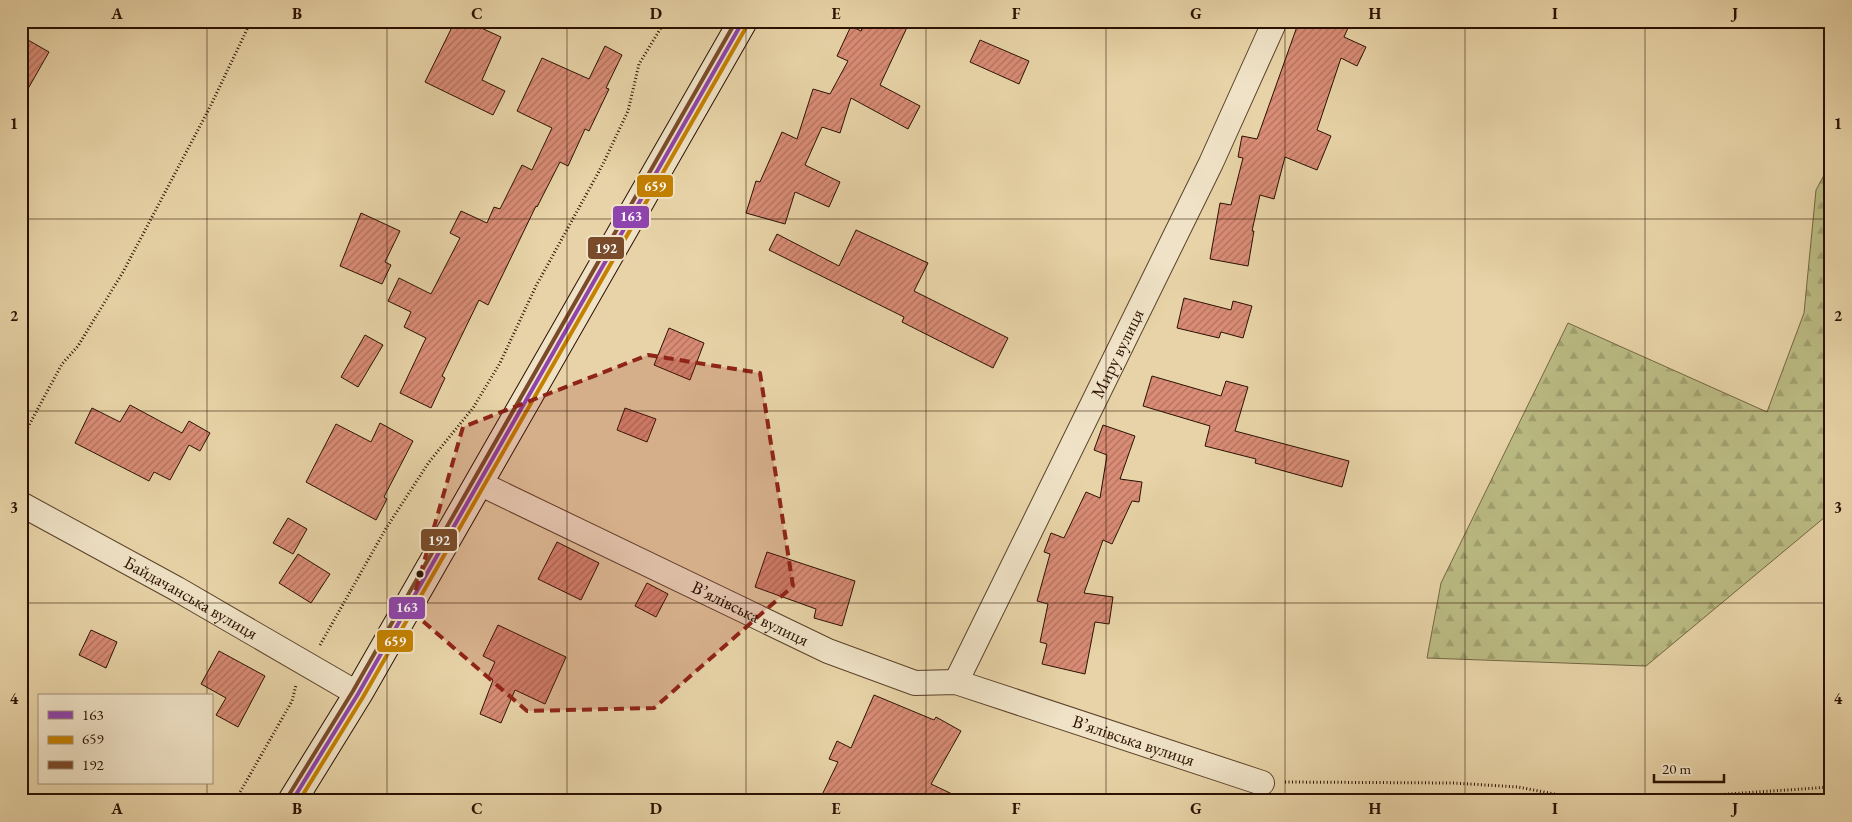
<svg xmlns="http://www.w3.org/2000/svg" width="1852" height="822" font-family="'EB Garamond',serif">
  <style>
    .forest { fill: url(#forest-firs); stroke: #736642 }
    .building { fill: url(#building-hatch); stroke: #2b1101 }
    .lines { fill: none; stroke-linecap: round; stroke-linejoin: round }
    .street-casing { stroke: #5a422a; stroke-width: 26 }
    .secondary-casing { stroke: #2b1101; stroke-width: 30 }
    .path { stroke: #2b1101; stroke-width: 3; stroke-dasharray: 1 2.5; stroke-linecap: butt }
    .street { stroke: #efe2c6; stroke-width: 24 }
    .secondary { stroke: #efe2c6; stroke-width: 28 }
    .bus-1-casing { stroke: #efe2c6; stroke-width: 8 }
    .bus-2-casing { stroke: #efe2c6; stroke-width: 8 }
    .bus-3-casing { stroke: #efe2c6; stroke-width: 8 }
    .bus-1 { stroke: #8e44ad; stroke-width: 4 }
    .bus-2 { stroke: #c48100; stroke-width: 4 }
    .bus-3 { stroke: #7a4b2a; stroke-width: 4 }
    .marked { fill: #8f2418; fill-opacity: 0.2; stroke: #8f2418; stroke-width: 4; stroke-dasharray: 10 6; stroke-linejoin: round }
    .grid { fill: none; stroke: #2b1101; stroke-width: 1; stroke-opacity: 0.55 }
    .bus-dot { fill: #2b1101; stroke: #efe2c6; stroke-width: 2 }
    .labels { text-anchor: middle; stroke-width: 4; stroke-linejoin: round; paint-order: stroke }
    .street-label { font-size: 18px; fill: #2b1101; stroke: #efe2c6 }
    .line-badge { stroke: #efe2c6; stroke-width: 2 }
    .badge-label { font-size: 14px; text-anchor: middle; font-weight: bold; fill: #fff }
    .neatline { fill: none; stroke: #2b1101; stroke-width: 2 }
    .grid-label { font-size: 16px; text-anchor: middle; font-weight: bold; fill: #2b1101 }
  </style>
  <defs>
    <pattern id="forest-firs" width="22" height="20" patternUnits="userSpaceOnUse" patternTransform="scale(1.25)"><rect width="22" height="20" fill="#bbbb83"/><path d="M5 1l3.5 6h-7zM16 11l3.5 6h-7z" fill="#a1a06f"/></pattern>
    <pattern id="building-hatch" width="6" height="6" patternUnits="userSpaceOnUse" patternTransform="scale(1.25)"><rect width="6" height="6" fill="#d98c76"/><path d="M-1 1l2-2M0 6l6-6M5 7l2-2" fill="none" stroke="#b0715e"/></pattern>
  </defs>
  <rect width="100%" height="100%" fill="#e7d3a7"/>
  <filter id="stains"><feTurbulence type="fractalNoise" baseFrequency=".004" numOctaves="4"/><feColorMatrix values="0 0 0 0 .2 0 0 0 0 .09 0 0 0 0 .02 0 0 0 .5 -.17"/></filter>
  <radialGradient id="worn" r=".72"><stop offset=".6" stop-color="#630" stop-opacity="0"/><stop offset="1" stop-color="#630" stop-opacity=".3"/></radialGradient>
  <!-- forest -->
  <path class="forest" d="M1831 162V512L1646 666 1427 658 1441 583 1568 323 1767 412 1804 313 1816 190Z"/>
  <!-- building -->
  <path class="building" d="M455 21H466L501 37 482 80 505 91 493 115 425 82Z
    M865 21H910L880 85 920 106 908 129 851 98 840 133 822 127 805 165 840 182 829 207 795 192 785 224 746 213 756 181 760 182 782 132 797 139 813 89 830 94 848 61 837 56 851 26 861 31Z
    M1299 21H1351L1344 37 1366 47 1357 66 1341 58 1317 130 1331 136 1317 170 1285 157 1274 199 1260 195 1252 231H1254L1248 266 1210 259 1220 203 1231 205 1243 158 1238 157 1242 136 1257 139Z
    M21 36 49 52 21 101Z
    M980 40 1029 61 1019 84 970 62Z
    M605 46 622 55 606 88 609 89 589 131 585 129 568 166 560 162 537 207 536 206 488 305 479 300 442 376 445 378 431 408 400 393 426 338 404 327 411 312 388 301 399 278 431 294 460 238 450 233 461 211 487 223 494 207 500 209 522 165 532 170 552 128 517 111 542 58 589 79Z
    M361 213 400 231 385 262 391 265 382 284 340 266Z
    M856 230 928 263 914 291 1008 338 993 368 902 322 904 317 769 250 777 234 839 266Z
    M1184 298 1231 310 1233 301 1252 306 1243 338 1221 332 1219 338 1177 328Z
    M669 328 704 343 690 380 654 365Z
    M365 335 383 345 358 387 341 377Z
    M1152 376 1221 396 1226 381 1248 387 1235 431 1349 461 1342 487 1255 463 1256 459 1205 446 1210 426 1143 406Z
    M130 405 182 433 189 421 210 433 200 451 189 445 170 480 154 472 149 481 75 443 92 408 120 422Z
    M625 408 656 419 647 442 617 430Z
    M380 423 413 441 384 497 387 499 376 520 306 482 336 424 371 442Z
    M1103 425 1135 436 1120 479 1142 482 1139 502 1132 501 1112 544 1103 540 1084 593 1113 597 1109 624 1095 622 1085 674 1042 664 1047 644 1040 642 1048 604 1037 601 1050 554 1044 552 1051 533 1064 538 1086 492 1100 498 1107 455 1094 450Z
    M288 518 307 529 293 554 273 543Z
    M557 542 599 563 581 600 538 579Z
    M767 552 855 581 842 626 814 618 816 609 755 587Z
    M298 554 330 574 311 603 279 583Z
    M647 583 668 594 656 617 635 606Z
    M498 625 566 657 545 704 515 690 501 723 480 714 493 680 488 677 495 662 483 656Z
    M91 630 117 642 106 668 79 655Z
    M219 651 265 676 238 727 216 715 226 698 201 684Z
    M874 695 934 720 936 717 961 731 931 784 967 801H819L838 762 829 759 837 741 851 748Z"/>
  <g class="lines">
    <defs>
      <g id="street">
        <path id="s1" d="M479 483 828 651 915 683 956 682 1262 783"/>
        <path id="s2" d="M21 504 177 589 358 694"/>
        <path id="s3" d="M956 682 1211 163 1275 21"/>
      </g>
      <path id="secondary" d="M292 801 358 694 743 21"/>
    </defs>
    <!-- street casing -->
    <use href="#street" class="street-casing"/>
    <!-- secondary casing -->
    <use href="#secondary" class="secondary-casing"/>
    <!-- path -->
    <path class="path" d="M21 440 62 364 78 346 123 272 210 107 251 21
      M320 645 385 530 429 462 473 408 500 363 536 286 603 164 628 111 639 64 665 21
      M1285 782 1453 783 1518 787 1570 797 1624 801 1831 787
      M235 801 292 701 296 685"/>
    <!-- street -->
    <use href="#street" class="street"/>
    <!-- secondary -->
    <use href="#secondary" class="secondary"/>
    <defs>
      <path id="bus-1" d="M292 801 358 694 743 21"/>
      <path id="bus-2" d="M299 801 363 697 748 24"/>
      <path id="bus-3" d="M287 798 353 691 736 21"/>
    </defs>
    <!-- bus-1 casing -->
    <use href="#bus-1" class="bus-1-casing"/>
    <!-- bus-2 casing -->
    <use href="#bus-2" class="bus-2-casing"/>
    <!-- bus-3 casing -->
    <use href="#bus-3" class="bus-3-casing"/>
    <!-- bus-1 -->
    <use href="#bus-1" class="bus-1"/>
    <!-- bus-2 -->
    <use href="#bus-2" class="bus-2"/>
    <!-- bus-3 -->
    <use href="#bus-3" class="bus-3"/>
  </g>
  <!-- marked area -->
  <path class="marked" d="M648 355 760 373 793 586 654 708 527 711 410 610 463 427Z"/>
  <!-- grid -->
  <path class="grid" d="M207 21V696M387 21V801M567 21V801M746 21V801M926 21V801M1106 21V801M1285 21V801M1465 21V801M1645 21V801M21 219H1831M21 411H1831M21 603H1831M207 783V801"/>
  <!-- markers -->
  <circle class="bus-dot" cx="420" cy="574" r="4.5"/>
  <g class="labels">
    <!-- street labels -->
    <g class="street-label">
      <text dy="6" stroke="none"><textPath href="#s3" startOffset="366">Миру вулиця</textPath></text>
      <text dy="6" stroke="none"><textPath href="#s2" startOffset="194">Байдачанська вулиця</textPath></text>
      <text dy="6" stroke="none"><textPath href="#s1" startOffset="301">В’ялівська вулиця</textPath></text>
      <text dy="6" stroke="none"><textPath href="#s1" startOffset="708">В’ялівська вулиця</textPath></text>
    </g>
  </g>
  <g class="line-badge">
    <rect x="636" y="174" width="38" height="24" rx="5" fill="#c48100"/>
    <rect x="612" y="205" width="38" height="24" rx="5" fill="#8e44ad"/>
    <rect x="587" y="236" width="38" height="24" rx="5" fill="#7a4b2a"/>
    <rect x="420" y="528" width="38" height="24" rx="5" fill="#7a4b2a"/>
    <rect x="388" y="596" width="38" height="24" rx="5" fill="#8e44ad"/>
    <rect x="376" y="629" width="38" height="24" rx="5" fill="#c48100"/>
  </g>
  <g class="badge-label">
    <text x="655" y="191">659</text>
    <text x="631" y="221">163</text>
    <text x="606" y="253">192</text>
    <text x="439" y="545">192</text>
    <text x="407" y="612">163</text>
    <text x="395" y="646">659</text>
  </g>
  <!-- margin -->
  <rect width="1852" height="822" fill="none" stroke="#e7d3a7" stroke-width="55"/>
  <!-- legend -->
  <rect x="38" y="694" width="175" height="90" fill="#efe2c6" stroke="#a18e77"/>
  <rect x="48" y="711" width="25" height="8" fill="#8e44ad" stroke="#a18e77"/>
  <text x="82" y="720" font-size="15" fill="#2b1101">163</text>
  <rect x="48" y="736" width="25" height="8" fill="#c48100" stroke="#a18e77"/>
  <text x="82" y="744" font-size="15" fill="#2b1101">659</text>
  <rect x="48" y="761" width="25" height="8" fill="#7a4b2a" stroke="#a18e77"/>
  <text x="82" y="770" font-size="15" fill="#2b1101">192</text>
  <!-- scale -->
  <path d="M1654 774v8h70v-8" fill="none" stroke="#2b1101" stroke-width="2.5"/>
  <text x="1662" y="774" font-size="15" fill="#2b1101" stroke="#efe2c6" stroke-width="4" paint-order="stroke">20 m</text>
  <rect x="28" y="28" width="1796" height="766" class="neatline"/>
  <g class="grid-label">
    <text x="117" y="19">A</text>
    <text x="297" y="19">B</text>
    <text x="477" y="19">C</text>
    <text x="656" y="19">D</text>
    <text x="836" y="19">E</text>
    <text x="1016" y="19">F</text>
    <text x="1196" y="19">G</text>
    <text x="1375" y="19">H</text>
    <text x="1555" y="19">I</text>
    <text x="1735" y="19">J</text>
    <text x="14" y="129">1</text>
    <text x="1838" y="129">1</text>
    <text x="14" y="321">2</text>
    <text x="1838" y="321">2</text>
    <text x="14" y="513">3</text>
    <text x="1838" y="513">3</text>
    <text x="14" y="704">4</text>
    <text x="1838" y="704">4</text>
    <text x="117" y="814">A</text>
    <text x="297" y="814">B</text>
    <text x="477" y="814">C</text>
    <text x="656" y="814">D</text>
    <text x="836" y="814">E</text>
    <text x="1016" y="814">F</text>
    <text x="1196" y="814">G</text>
    <text x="1375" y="814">H</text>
    <text x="1555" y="814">I</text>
    <text x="1735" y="814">J</text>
  </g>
  <rect width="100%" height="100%" filter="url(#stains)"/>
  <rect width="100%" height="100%" fill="url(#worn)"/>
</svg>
